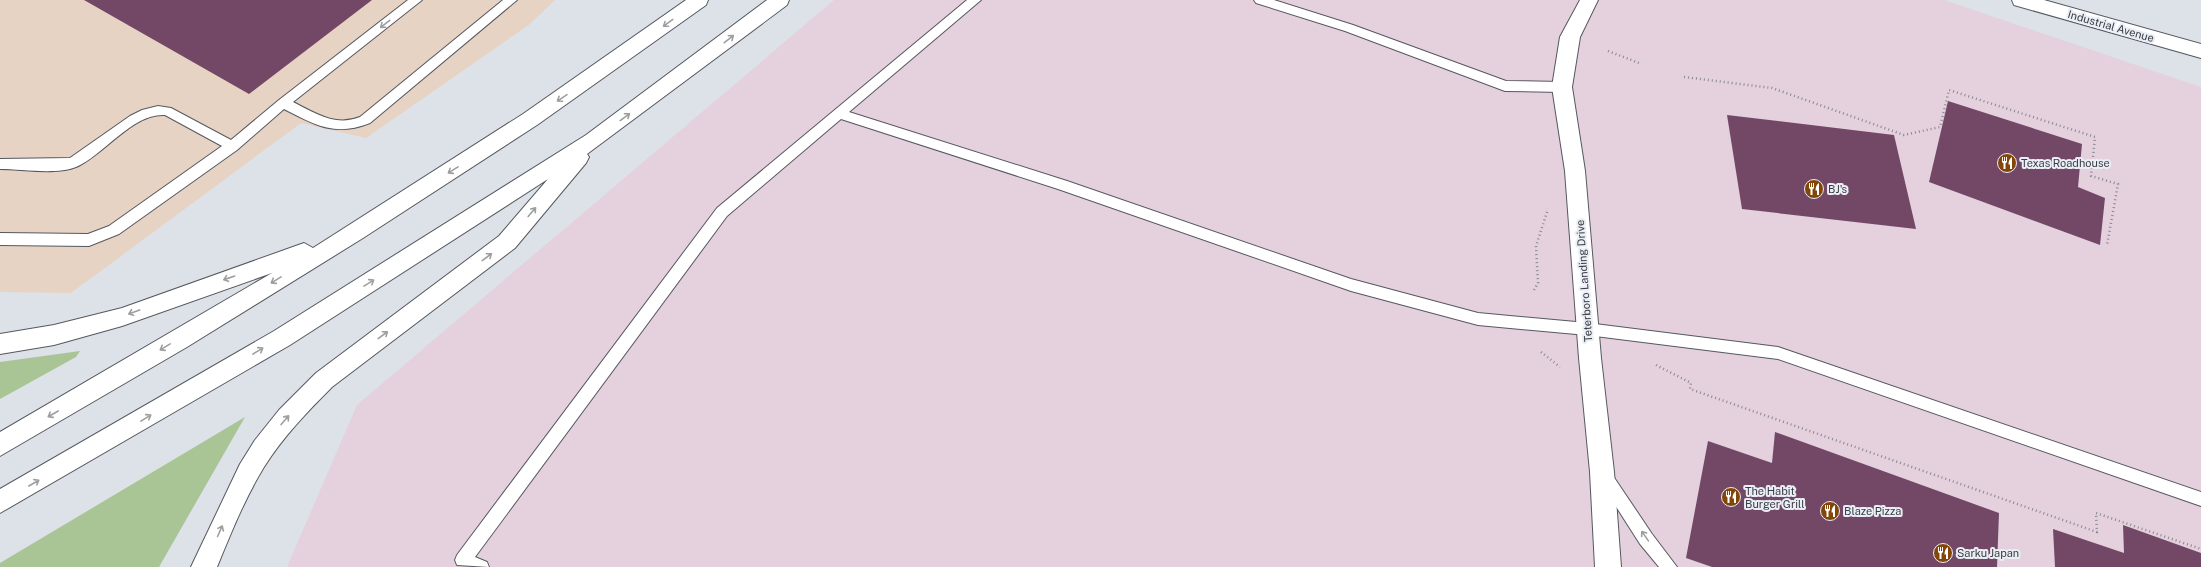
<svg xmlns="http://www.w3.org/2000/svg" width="2201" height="567" font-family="'Public Sans',sans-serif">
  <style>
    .commercial { fill: #e5d0dd }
    .industrial { fill: #e7d3c4 }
    .green { fill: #a9c595 }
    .building { fill: #734867 }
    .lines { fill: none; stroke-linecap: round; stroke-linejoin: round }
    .service-casing { stroke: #55585f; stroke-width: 2 }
    .minor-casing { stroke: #55585f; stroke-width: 2 }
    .tertiary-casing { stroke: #55585f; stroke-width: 2 }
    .trunk-casing { stroke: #55585f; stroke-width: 2 }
    .path { stroke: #878a8f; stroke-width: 2.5; stroke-dasharray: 1 3; stroke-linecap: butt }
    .service { fill: #fff; fill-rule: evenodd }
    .minor { fill: #fff; fill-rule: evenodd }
    .tertiary { fill: #fff; fill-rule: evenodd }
    .trunk { fill: #fff; fill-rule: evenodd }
    .oneway { stroke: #9d9ea0 }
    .labels { text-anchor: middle; stroke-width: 4; stroke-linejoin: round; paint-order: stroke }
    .street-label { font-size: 11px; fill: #3b3d40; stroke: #eaeef6 }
    .poi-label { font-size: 11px; fill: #3b3d40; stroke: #eaeef6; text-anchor: start }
  </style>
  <rect width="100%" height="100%" fill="#dde1e8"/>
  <!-- commercial -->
  <path class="commercial" d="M834 0H1944L2201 87V567H287L357 405Z"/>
  <!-- industrial -->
  <path class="industrial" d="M0 0H555L530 24 366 138 301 123 71 293 0 292Z"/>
  <!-- green -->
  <path class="green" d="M80 351 76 357 0 399V362Z
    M245 417 159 567H0V563Z"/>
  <!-- building -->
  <path class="building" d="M84 0H372L249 94Z
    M1948 101 2082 144 2078 187 2105 198 2100 245 1929 182Z
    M1727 115 1894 135 1916 229 1742 209Z
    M1775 432 1999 513 1997 567H1712L1686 558 1708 441 1772 463Z
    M2123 525 2201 553V567H2055L2053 529 2124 553Z"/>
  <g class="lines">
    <defs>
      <path id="service" d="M408 0H422L293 102C315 113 335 127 360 117L503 0H517L370 123C335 137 315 125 284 109L237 150 119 234 89 246 0 245V233L88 234 109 226 222 146 165 115C132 113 104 155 76 167 57 175 21 169 0 169V159L70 158 130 116 142 110 158 106 171 108 231 140 279 100Z
        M967 0H981L849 112 1067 181 1351 279 1478 313 1587 323 1778 347 2201 492V506L1778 359 1587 335 1478 325 1351 291 1058 189 841 119 727 216 475 557 487 562 489 567 457 565 455 560 457 555 717 208Z
        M1254 0H1274L1353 25 1506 81 1562 82 1568 87 1562 92 1505 91 1345 31 1256 3Z
        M1606 471 1611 473 1652 534 1677 567H1659L1640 544 1601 483 1598 478 1601 473Z"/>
      <path id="minor" d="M1580 0H1598L1580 37 1572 87 1585 171 1601 358 1614 472 1621 567H1595L1590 472 1579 358 1565 171 1552 87 1560 37Z"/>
      <path id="tertiary" d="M2012 0H2044L2201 44V58L2014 5Z"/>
      <path id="trunk" d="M686 0H708L706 5 537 125 363 238 187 347 0 456V432L272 273 122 326 54 345 0 354V334L54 325 122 308 304 243 313 248 523 114Z
        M767 0H789L787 5 587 154 589 157 586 163 515 248 332 387C307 412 283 437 264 467 245 498 231 533 217 567H191L240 464 255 440 279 410 316 373 499 236 548 179 290 345 0 513V489L274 331 586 135Z"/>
    </defs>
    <!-- service casing -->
    <use href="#service" class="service-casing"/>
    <!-- minor casing -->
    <use href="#minor" class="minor-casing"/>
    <!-- tertiary casing -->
    <use href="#tertiary" class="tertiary-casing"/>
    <!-- trunk casing -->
    <use href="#trunk" class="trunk-casing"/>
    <!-- path -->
    <path class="path" d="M1608 51 1639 63
      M1684 77 1772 88 1904 135 1940 127 1949 90 2095 137 2091 176 2118 184 2107 245
      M1534 290 1538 283 1536 246 1548 209
      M1541 352 1560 367
      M1656 365 1691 383 1690 389 2097 532 2096 513 2201 549"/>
    <!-- service -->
    <use href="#service" class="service"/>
    <!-- minor -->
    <use href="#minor" class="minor"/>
    <!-- tertiary -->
    <use href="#tertiary" class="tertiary"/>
    <!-- trunk -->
    <use href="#trunk" class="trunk"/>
  </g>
  <!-- one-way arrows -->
  <defs><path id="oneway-shaft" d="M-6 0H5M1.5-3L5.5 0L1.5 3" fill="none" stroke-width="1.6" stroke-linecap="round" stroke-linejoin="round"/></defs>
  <g class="oneway">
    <use href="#oneway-shaft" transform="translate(668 23) rotate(144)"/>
    <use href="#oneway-shaft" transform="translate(385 24) rotate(142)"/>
    <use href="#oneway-shaft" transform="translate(729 39) rotate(-38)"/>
    <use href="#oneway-shaft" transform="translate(562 98) rotate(146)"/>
    <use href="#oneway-shaft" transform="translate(625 117) rotate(-36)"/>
    <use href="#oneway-shaft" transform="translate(453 170) rotate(148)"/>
    <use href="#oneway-shaft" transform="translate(532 212) rotate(-50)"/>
    <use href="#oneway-shaft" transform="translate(487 257) rotate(-37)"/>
    <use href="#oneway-shaft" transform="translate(229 278) rotate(161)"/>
    <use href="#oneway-shaft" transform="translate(276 280) rotate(149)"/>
    <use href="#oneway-shaft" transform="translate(369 283) rotate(-32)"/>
    <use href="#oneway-shaft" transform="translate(134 312) rotate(160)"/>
    <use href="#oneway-shaft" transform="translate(383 335) rotate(-37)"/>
    <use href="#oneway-shaft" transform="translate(165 347) rotate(149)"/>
    <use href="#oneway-shaft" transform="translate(258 351) rotate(-31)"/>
    <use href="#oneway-shaft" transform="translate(53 414) rotate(150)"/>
    <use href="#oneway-shaft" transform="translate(146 418) rotate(-31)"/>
    <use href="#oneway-shaft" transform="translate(285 420) rotate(-49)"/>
    <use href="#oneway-shaft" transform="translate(34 483) rotate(-30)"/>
    <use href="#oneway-shaft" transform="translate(220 531) rotate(-66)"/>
    <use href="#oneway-shaft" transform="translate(1645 536) rotate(-125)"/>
  </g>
  <!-- icons -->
  <defs>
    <symbol id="restaurant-disc" viewBox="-11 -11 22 22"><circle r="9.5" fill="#844608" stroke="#eaeef6"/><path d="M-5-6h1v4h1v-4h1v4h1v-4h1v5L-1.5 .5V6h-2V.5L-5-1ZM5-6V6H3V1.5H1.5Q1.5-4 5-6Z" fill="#fff"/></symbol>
  </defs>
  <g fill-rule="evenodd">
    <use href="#restaurant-disc" x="1996" y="152" width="22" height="22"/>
    <use href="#restaurant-disc" x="1803" y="178" width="22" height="22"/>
    <use href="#restaurant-disc" x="1720" y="486" width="22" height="22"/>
    <use href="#restaurant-disc" x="1819" y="500" width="22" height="22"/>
    <use href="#restaurant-disc" x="1932" y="542" width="22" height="22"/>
  </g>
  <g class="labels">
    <!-- street labels -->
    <g class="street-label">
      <text transform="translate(2111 26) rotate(16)" y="4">Industrial Avenue</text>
      <text transform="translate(1584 281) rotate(-94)" y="4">Teterboro Landing Drive</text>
    </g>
    <!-- poi labels -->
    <g class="poi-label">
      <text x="2021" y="167">Texas Roadhouse</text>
      <text x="1828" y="193">BJ's</text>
      <text x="1745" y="495">The Habit<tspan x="1745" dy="13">Burger Grill</tspan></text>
      <text x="1844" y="515">Blaze Pizza</text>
      <text x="1957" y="557">Sarku Japan</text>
    </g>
  </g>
</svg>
